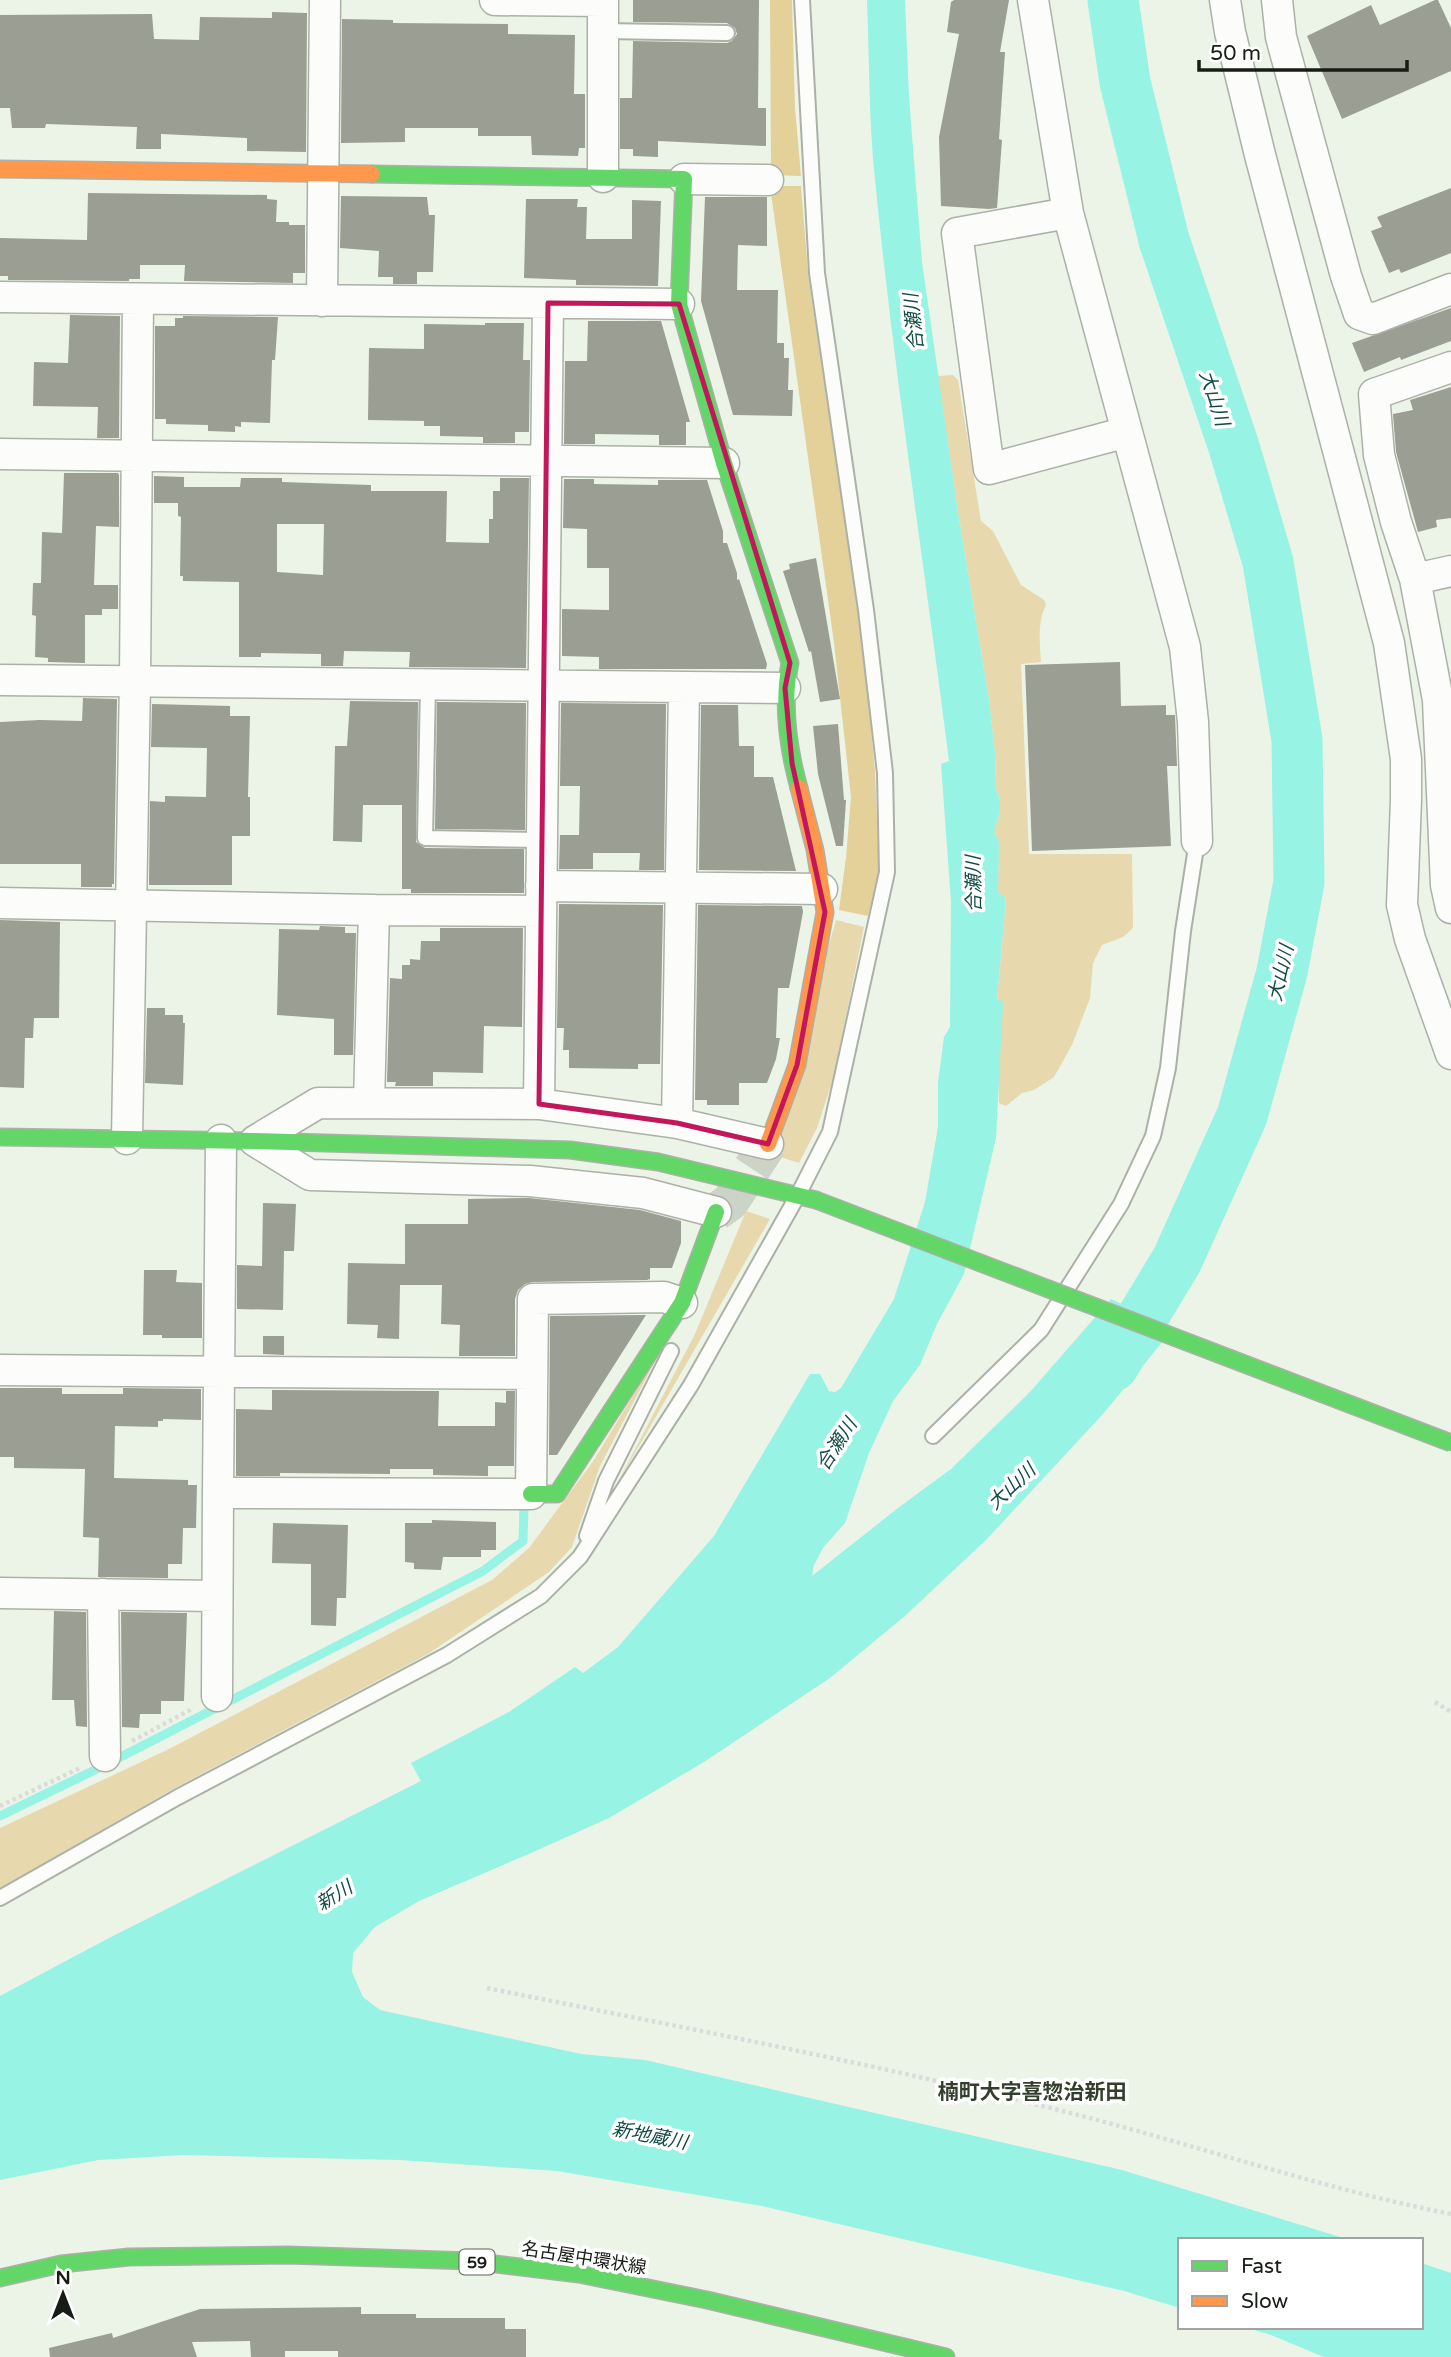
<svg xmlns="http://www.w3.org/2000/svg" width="1451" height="2357" font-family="'Varela Round','Noto Sans JP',sans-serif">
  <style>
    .green { fill: #e8d8ad }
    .forest { fill: #e4d099 }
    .water { fill: #97f3e3 }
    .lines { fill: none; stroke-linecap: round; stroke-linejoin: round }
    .stream { stroke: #97f3e3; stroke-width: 9 }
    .river { stroke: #97f3e3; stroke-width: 51 }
    .building { fill: #9a9e93; fill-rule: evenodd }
    .secondary-tunnel { stroke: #ccd4c7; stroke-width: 38; stroke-dasharray: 38 19; stroke-linecap: butt }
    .lane-casing { stroke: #abb1a7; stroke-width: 18 }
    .street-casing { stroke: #abb1a7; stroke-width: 33 }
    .fast-casing { stroke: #abb1a7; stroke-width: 19 }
    .slow-casing { stroke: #abb1a7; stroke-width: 19 }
    .path { stroke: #d9dcd8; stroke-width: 4.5; stroke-dasharray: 3.5 3.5; stroke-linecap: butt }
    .lane { stroke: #fcfdfb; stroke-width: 14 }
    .street { stroke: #fcfdfb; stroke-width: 30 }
    .fast { stroke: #63d668; stroke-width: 16 }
    .slow { stroke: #ff974d; stroke-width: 16 }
    .fast-bridge-casing { stroke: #abb1a7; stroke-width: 19; stroke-linecap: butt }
    .fast-bridge { stroke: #63d668; stroke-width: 16 }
    .marked { fill: none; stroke: #c2185b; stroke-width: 5; stroke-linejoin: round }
    .labels { text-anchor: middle; stroke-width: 7; stroke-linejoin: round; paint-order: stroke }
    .shield { fill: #fff; stroke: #5d605a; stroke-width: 2 }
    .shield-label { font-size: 16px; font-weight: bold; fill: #171c14 }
    .street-label { font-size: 18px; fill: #171c14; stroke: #fff }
    .water-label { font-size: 19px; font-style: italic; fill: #124b44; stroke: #fff }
    .quarter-label { font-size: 21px; font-weight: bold; fill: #333f2c; stroke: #fff }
  </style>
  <rect width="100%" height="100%" fill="#ecf4e7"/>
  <!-- green -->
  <path class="green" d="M953 375 958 380 981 521 993 531 1021 585 1044 600 1046 605C1037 623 1040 643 1041 662L1021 664 1029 854H1132L1133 928 1123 937 1102 945 1093 963 1090 998 1072 1045 1054 1077 1034 1090 1022 1093 1006 1106 999 1103 997 1000 1006 899 998 892 999 841 994 832 1000 812V800L996 789 995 753 989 700 958 512 938 376Z
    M836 920 864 927 834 1076 817 1128 799 1163 768 1153Z
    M746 1211 770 1219 617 1484 695 1334Z
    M663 1346 600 1466 572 1547 549 1572 428 1654 173 1789 0 1889V1828L169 1749 492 1580 529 1548 594 1460Z"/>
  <!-- forest -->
  <path class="forest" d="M770 0H792L795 108 801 176 771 175Z
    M770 186H801L808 273 864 652 875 772 879 870 868 916 839 910 846 857 851 797 834 643Z"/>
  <!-- water -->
  <path class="water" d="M867 0H905L909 97 922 262 958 512 989 700 995 753 996 789 1000 800V812L994 832 999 841 998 892 1006 899 997 999 1003 1002 996 1138 964 1274 937 1324 920 1365 893 1401 869 1453 845 1523 823 1548 814 1565 812 1576 898 1508 951 1469 1030 1392 1111 1299 1174 1328 1103 1414 987 1539 906 1615 830 1678 704 1762 609 1818 531 1853 419 1901 375 1927 353 1953 352 1972 363 1997 380 2010 581 2054 645 2060 1122 2170 1350 2240H1180V2308L1124 2291 762 2206 557 2171 400 2160 183 2155 98 2160 0 2180V1996L109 1938 421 1781 411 1763 509 1712 575 1667 583 1673 618 1647 714 1536 810 1374H820L829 1391 835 1392 841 1388 894 1299 925 1202 938 1127V1082L944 1037 950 1027 951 902 941 764 949 761C924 561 892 361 873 159 869 107 869 53 867 0Z
    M1421 2263 1451 2273V2357H1324L1271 2335 1244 2327H1421Z"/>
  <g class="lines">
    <!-- stream -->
    <path class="stream" d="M0 1816 105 1765 483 1571 523 1541 524 1505"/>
    <!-- river -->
    <path class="river" d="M1113 0 1125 82 1164 240 1234 447 1268 562 1297 740 1299 882 1282 972 1242 1116 1177 1260 1113 1366"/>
  </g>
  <!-- building -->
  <path class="building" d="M633 0H759L758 108H766V146L658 141V157L633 156V149H620V98H632L633 41 727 43 732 41 737 34 735 28 727 23 633 22Z
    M954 0H1009L1000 52H1005L999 139 1002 140 997 208 989 209 941 206 939 137 959 34 947 32 951 2Z
    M1435 0H1438L1451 28V71L1342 119 1307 36 1371 5 1380 25Z
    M272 12 307 13 306 152 247 151V138L161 134V149H136L137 127 46 124 45 128H12L10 108H0V15L152 14 154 39 199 40 200 17 272 18Z
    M342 19 393 20V23L508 24V34L575 35 574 94H585V148H579L578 156 532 155 531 136H478V128H405V142L341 143Z
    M1451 188V253L1401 273 1399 269 1389 273 1371 231 1382 227 1377 217Z
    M88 193 267 195V199L277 200 276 222H289V225H305V273H293V283L184 281 185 265H140V279H129V281L8 280V276H0V238L87 240Z
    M341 196 427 197 429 215H435L433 272H417V284H393V277H378L379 251 340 248Z
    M705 197H767V246L738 245 737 290H778L777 343H784V358H789L788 390H793L792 416 733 415 701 301Z
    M526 199H578L577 207H587L586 239H632V200L661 201 658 286 576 285V280L524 278Z
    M1451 308V341L1401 360 1400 357 1364 372 1352 343Z
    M70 315 120 316 119 438H97L98 407 33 406 34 362 68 363Z
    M183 316 278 317 275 360H272L270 423 241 422V427L235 426V432L208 431V425L166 424V419H155V326H175V318H183Z
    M588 321H661L690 422H686V445H659V435L595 434V444H564L565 361H587Z
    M485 323H524L523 360H530L529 432H515V443H483V437L440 436V426H424V421L368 420 369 348 424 349V324L485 325Z
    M1451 387V518L1436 520 1437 527 1418 532 1396 452 1393 414 1413 410 1410 400Z
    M64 473H118L119 475V527L96 526 94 585H118V609H102V615H85V663L48 662V658L35 657 36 616 32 615 33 583H41L42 532 62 533Z
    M154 476 184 477V487H240L241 478H282V482L371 485V491H447L446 542 489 543V519H493V491H500V478H529L526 668 409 667 410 652 344 651 343 666H321V654L261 653V657H239V582L183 581V576H180L181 517 178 516V503H154ZM277 524H324L323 575 277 572Z
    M564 479H594V484L658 485V480H707L723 531V543H727L737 573V580L739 579 767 664 766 669H599V657L562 656V609L609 610V568H587V529L563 528Z
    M816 558 840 699 820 702 811 651 809 652 783 571 790 569 789 564Z
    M1120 662 1121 706 1166 705V715H1175L1177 766H1167L1171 846 1032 851 1025 665Z
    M83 698 117 699 114 884H112V887H81V864H0V722L40 720 82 721Z
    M350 701 418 702 416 842 425 848 524 849V893H411V889H402V805H363L362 842 333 841 335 746H347Z
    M437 702 526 703 525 830 435 829Z
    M561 703 666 704 664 870H639L640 853H593V869H559L560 835H579L580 786H560Z
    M152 704 230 706V716H250L248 797H250V836H232V885H149L150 801 165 802V796L206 797 207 748 151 747Z
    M701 705H738L739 746H754V777H773L796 871 699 870Z
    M838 724 844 800H846L843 846H836L818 774 813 726Z
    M559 904 663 905 660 1064H638V1069L569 1068V1050H563L564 1028H557Z
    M698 905 802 906 803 912 789 988H778L776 1038H780L776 1059 767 1083H739V1105H707V1100H695Z
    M0 920 60 922 59 1018H34L33 1038H25L24 1088 0 1087Z
    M320 926 345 927V933H356L353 1055H334V1019L277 1015 279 929 319 930Z
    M440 928H523L522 1027 484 1026 483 1073 433 1072V1086H395L396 1082H387L390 978 402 979V965H410V959L420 960 421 941H440Z
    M147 1008H165V1015H183V1023H185L183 1085 145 1083Z
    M529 1198 640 1210 681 1221V1243L672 1268H650V1279L647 1280 533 1282 525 1284 518 1290 515 1299V1356H459L460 1325 441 1324 442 1285H400L399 1339 377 1338 378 1325 347 1324 348 1263 405 1264V1224H468V1199Z
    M263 1203 296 1204 294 1251H284L283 1310 237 1309V1265L262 1266Z
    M144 1270H177L176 1282 202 1283V1338H162V1335H143Z
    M646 1315 557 1455H549L550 1316Z
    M263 1336H284V1355L263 1354Z
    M0 1388H62V1394H123V1388L201 1389V1420L163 1419V1421H158V1427L115 1426 114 1478 188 1480V1485H197L196 1528H183L182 1564H168V1578L98 1577 99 1538 83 1537 85 1469 14 1468V1457H0Z
    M272 1390 439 1391 438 1426H495V1402L506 1403V1391H515L514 1466H488V1476L433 1475V1469H390V1474L280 1473V1476H236V1409L272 1410Z
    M432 1520 496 1522V1550H481V1557H443L441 1570 414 1569V1563L405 1562V1523H432Z
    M273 1523 348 1525 346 1598H337L336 1626 311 1625V1564L272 1563Z
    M54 1611 86 1612 87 1727 76 1726 74 1700H52Z
    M121 1612 187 1613 184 1701H161V1714H140L139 1728 122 1727Z
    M361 2307V2314H416V2318H505V2329H526V2357H338V2351H285V2357H251L250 2341 192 2342 197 2357H50L49 2348 112 2333 113 2338 200 2309Z"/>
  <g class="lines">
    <!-- secondary-tunnel -->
    <path class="secondary-tunnel" d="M716 1212 730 1202 768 1144"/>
    <defs>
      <path id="lane" d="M603 31 727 33
        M428 684 425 838 542 840
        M933 1436 1041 1330 1121 1204 1153 1136 1168 1068 1183 931 1197 841
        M587 1536 606 1481 671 1351
        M0 1898 178 1797 447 1655 541 1596 580 1557 691 1385 798 1195 830 1132 887 872 885 773 866 610 817 273 802 0"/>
      <path id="street" d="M495 0 603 1
        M1033 0 1068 213 1185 647 1193 722 1197 841
        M1225 0 1230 32 1260 155 1389 643 1406 759V800L1402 905 1410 939 1451 1054
        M1277 0 1281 37 1346 276 1359 314 1373 319 1451 289
        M603 177V0
        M684 179 768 180
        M1068 213 957 233 989 469 1127 432
        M0 297 679 304
        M322 301 325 0
        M1451 367 1374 394 1379 455 1396 522 1415 579 1438 700 1446 885 1451 908
        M0 454 724 463
        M1415 579 1451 571
        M0 680 785 688
        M541 886 822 889
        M0 903 374 910 541 911
        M369 1103 374 910
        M539 1104 548 303
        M677 1123 684 688
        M127 1139 135 680 138 299
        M716 1212 643 1193 530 1181 310 1175 255 1141 318 1103 539 1104 677 1123 768 1144
        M0 1370 531 1374
        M218 1493 221 1140
        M0 1593 217 1596
        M103 1594 105 1756
        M217 1696 218 1493 531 1494 533 1299 664 1297 682 1303"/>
      <path id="fast" d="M372 174 684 179 679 304 724 463 790 663C782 703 788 748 799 788
        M0 1137 255 1141 570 1150 658 1162 816 1200
        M531 1494H557L682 1303 716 1212
        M0 2278 61 2264 129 2257 288 2255 471 2261 579 2274 707 2300 946 2357"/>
      <path id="slow" d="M0 169 372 174
        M768 1144 797 1065 825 912 815 850 799 788"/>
    </defs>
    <!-- lane casing -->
    <use href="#lane" class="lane-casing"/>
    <!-- street casing -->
    <use href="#street" class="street-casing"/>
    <!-- fast casing -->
    <use href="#fast" class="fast-casing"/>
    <!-- slow casing -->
    <use href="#slow" class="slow-casing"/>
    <!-- path -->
    <path class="path" d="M1435 1702 1451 1712
      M132 1741 192 1709
      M0 1806 80 1768
      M487 1988C684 2028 883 2065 1078 2115 1202 2147 1324 2189 1451 2214"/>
    <!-- lane -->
    <use href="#lane" class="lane"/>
    <!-- street -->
    <use href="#street" class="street"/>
    <!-- fast -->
    <use href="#fast" class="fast"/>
    <!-- slow -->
    <use href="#slow" class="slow"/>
    <defs>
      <path id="fast-bridge" d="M816 1200 1451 1443"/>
    </defs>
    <!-- fast-bridge casing -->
    <use href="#fast-bridge" class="fast-bridge-casing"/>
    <!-- fast-bridge -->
    <use href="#fast-bridge" class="fast-bridge"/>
  </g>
  <!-- marked area -->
  <path class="marked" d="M548 303 679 304 790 663 785 688 792 763 825 912 797 1065 768 1144 677 1123 539 1104Z"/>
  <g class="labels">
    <!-- shield labels -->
    <rect class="shield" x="459.5" y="2249.5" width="35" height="25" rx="5"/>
    <g class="shield-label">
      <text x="477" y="2268">59</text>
    </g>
    <!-- street labels -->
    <g class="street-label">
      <text transform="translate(584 2258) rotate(9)" y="6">名古屋中環状線</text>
    </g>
    <!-- water labels -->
    <g class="water-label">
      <text transform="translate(913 322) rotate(-96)" y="7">合瀬川</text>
      <text transform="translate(1215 398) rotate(72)" y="7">大山川</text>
      <text transform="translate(973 884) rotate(-91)" y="7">合瀬川</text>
      <text transform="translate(1280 973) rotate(-77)" y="7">大山川</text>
      <text transform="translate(836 1444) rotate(-57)" y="7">合瀬川</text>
      <text transform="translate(1011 1486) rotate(-43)" y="7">大山川</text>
      <text transform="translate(334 1895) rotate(-32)" y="7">新川</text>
      <text transform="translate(650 2135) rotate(11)" y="7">新地蔵川</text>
    </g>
    <!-- quarter labels -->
    <g class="quarter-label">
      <text x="1032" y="2099">楠町大字喜惣治新田</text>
    </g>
  </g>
  <!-- legend -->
  <rect x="1178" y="2238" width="245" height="91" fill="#ffffff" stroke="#a2a4a1" stroke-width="2"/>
  <rect x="1192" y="2261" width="35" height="10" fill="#63d668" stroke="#a2a4a1" stroke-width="2"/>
  <text x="1241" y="2273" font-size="21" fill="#171c14">Fast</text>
  <rect x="1192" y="2296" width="35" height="10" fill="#ff974d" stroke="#a2a4a1" stroke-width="2"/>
  <text x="1241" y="2308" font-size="21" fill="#171c14">Slow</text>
  <!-- north arrow -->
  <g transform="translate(63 2294)" stroke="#ffffff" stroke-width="5" paint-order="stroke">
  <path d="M0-5L12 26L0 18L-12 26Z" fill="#171c14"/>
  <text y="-10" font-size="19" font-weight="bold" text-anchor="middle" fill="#171c14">N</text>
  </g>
  <!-- scale -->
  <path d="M1199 60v10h208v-10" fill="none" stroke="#171c14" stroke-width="3.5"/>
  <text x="1210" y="60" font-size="21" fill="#171c14" stroke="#ffffff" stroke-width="5" paint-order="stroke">50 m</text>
</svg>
